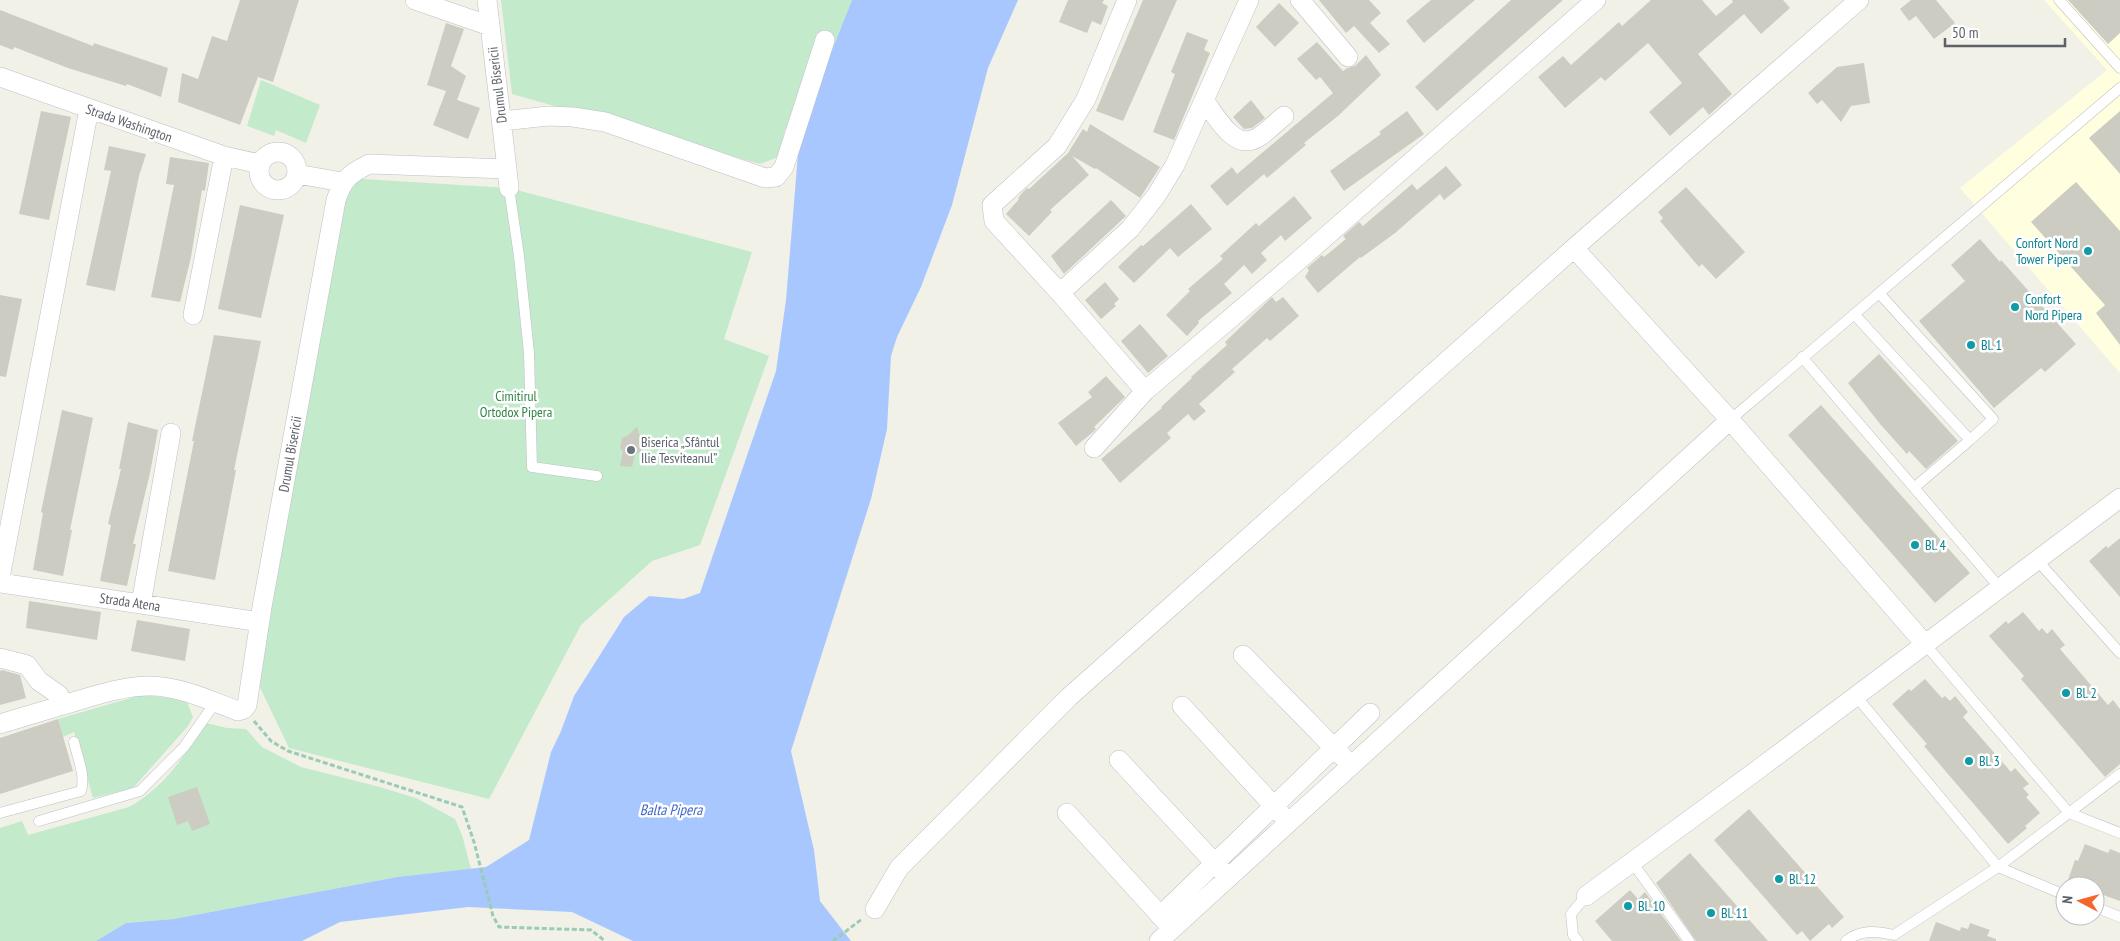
<svg xmlns="http://www.w3.org/2000/svg" width="2120" height="941" font-family="'PT Sans Narrow',sans-serif">
  <style>
    .commercial { fill: #fffede }
    .green { fill: #c3eacb }
    .water { fill: #a9c7ff }
    .building { fill: #ccccc3 }
    .lines { fill: none; stroke-linecap: round; stroke-linejoin: round }
    .service-casing { stroke: #bebfc6; stroke-width: 11 }
    .minor-casing { stroke: #bebfc6; stroke-width: 20 }
    .path { stroke: #9bcbb3; stroke-width: 3; stroke-dasharray: 5 2.5; stroke-linecap: butt }
    .service { stroke: #fff; stroke-width: 10 }
    .minor { stroke: #fff; stroke-width: 19 }
    .culture-dot { fill: #0f9aa8; stroke: #fff; stroke-width: 2 }
    .worship-dot { fill: #6b7280; stroke: #fff; stroke-width: 2 }
    .labels { text-anchor: middle; stroke-width: 5; stroke-linejoin: round; paint-order: stroke }
    .street-label { font-size: 14px; fill: #5e6168; stroke: #fff }
    .culture-label { font-size: 14px; fill: #0d838f; stroke: #fff; text-anchor: start }
    .park-label { font-size: 14px; fill: #308546; stroke: #fff }
    .worship-label { font-size: 14px; fill: #5b616d; stroke: #fff; text-anchor: start }
    .water-label { font-size: 15px; font-style: italic; fill: #4368cb; stroke: #fff }
  </style>
  <rect width="100%" height="100%" fill="#f1f1e7"/>
  <!-- commercial -->
  <path class="commercial" d="M2044 0H2120V373L1960 188 2107 70Z"/>
  <!-- green -->
  <path class="green" d="M501 0H852L819 83 806 130 785 129 781 156 760 164 512 94Z
    M261 80 320 105 306 143 276 130 274 136 247 126Z
    M347 178 509 188 752 252 724 339 769 356 700 545 652 561 581 625 489 799 289 748 255 677Z
    M141 695 170 698 187 702 193 717 188 726 133 788 93 798 74 732 63 737 58 719Z
    M206 723 227 728 246 729 262 747 301 767 376 786 416 798 455 819 462 835 471 869 397 877 173 919 126 923 96 941H0V828L22 821 28 835 129 807C163 789 185 755 206 723Z"/>
  <!-- water -->
  <path class="water" d="M852 0H1018L988 68 952 205 921 287 897 337 891 356 887 429 871 499 791 751 814 850 820 901 851 941H633L572 912 468 907 340 922 302 941H96L126 923 173 919 397 877 486 867 529 840 551 752 561 731 574 696 624 617 649 596 683 599 700 593 776 371 786 300 798 154 819 83Z"/>
  <!-- building -->
  <path class="building" d="M240 0H299L273 82 258 77 240 125 178 102 182 73 198 79 212 36 227 41Z
    M1068 0H1104L1102 3 1108 6 1101 25 1092 21 1087 33 1059 22Z
    M1143 0H1177L1123 121 1096 111Z
    M1319 0H1369L1381 13 1370 23 1390 44 1379 53 1354 26 1346 33Z
    M1431 0H1475L1424 43 1406 21Z
    M1511 0H1563L1437 111 1415 87Z
    M1651 0H1702L1716 16 1733 2 1732 0H1783L1790 8 1761 34 1744 14 1698 54 1732 94 1709 115 1703 107 1670 136 1649 112 1682 83 1648 43 1605 81 1601 77 1565 108 1538 77 1563 56 1571 65 1619 22 1622 26Z
    M1911 0H1936L1955 23 1934 39 1916 16 1909 21 1900 9Z
    M2068 0H2120V33L2108 44Z
    M1279 3 1299 23 1275 47 1256 27Z
    M0 10 93 46 94 43 168 68 161 97 127 84 126 86 68 68 14 47 13 50 0 45Z
    M446 23 464 29 451 66 466 76 457 100 480 108 468 139 433 125 446 91 427 85Z
    M1187 32 1208 40 1204 50 1210 53 1174 140 1153 132 1175 74 1171 72Z
    M1317 42 1343 71 1347 68 1355 66 1366 55 1381 75 1338 116 1304 143 1306 145 1267 178 1264 174 1227 206 1210 186 1232 167 1237 174 1333 93 1320 77 1316 80 1297 59Z
    M1864 63 1870 103 1851 106 1841 122 1822 100 1817 104 1808 93 1837 67Z
    M1251 100 1265 118 1252 128 1244 129 1233 117Z
    M41 111 71 117 49 220 19 214Z
    M1407 111 1424 134 1344 191 1330 171 1381 134 1379 132Z
    M2120 111V174L2089 138Z
    M1090 124 1160 167 1140 198 1096 168 1095 169 1072 156 1089 175 1050 210 1052 212 1029 236 1006 214 1019 199 1018 198 1023 192 1027 188 1029 189 1068 153 1083 129 1087 132Z
    M109 146 146 154 139 176 115 291 86 285 111 171 104 170Z
    M170 157 209 163 205 191 202 190 191 257 180 302 151 297 174 185 166 184Z
    M1446 166 1462 185 1444 200 1440 194 1395 233 1361 258 1360 257 1318 293 1305 277 1309 270 1307 268 1322 255 1324 257 1346 239 1343 236 1359 222 1363 226 1412 184 1417 190Z
    M2076 182 2120 231V345L2096 313 2105 305 2031 222Z
    M1686 187 1745 252 1716 279 1702 264 1699 267 1660 221 1663 218 1658 212Z
    M1294 196 1312 218 1285 241 1281 235 1261 253 1267 260 1252 274 1244 265 1224 284 1232 293 1198 321 1199 323 1187 336 1166 315 1190 291 1188 289 1223 259 1220 256 1256 223 1259 226Z
    M1111 200 1126 216 1064 274 1051 256Z
    M1191 204 1212 229 1178 257 1170 248 1134 283 1118 267 1141 245 1143 246Z
    M240 205 284 215 261 318 218 309Z
    M1980 239 2000 262 2001 260 2076 344 2045 372 2041 368 1994 408 1919 321 1965 281 1951 265Z
    M1105 282 1119 299 1114 304 1116 306 1101 319 1085 300Z
    M0 295 22 299 6 377 0 376Z
    M1272 297 1276 302 1283 297 1299 316 1270 341 1267 338 1232 369 1235 372 1199 404 1206 411 1194 421 1188 414 1167 433 1171 438 1120 483 1101 459 1162 408 1161 407 1192 378 1191 377 1227 345 1225 342Z
    M1140 324 1168 356 1148 373 1121 341Z
    M214 335 261 341 234 470H236L215 580 168 571 194 441H192Z
    M1879 354 1958 441 1926 469 1909 451 1907 454 1880 424 1848 383Z
    M1106 376 1125 397 1094 427 1096 429 1093 432 1076 446 1058 423 1092 397 1088 392Z
    M1821 405 1970 573 1935 603 1788 435Z
    M62 410 93 418 70 530H72L63 576 33 570 43 513 41 512Z
    M128 422 158 430 150 473 133 544H136L127 586 100 581 111 525 108 524 121 469H119Z
    M637 427 642 443 641 452 635 454 632 467 620 466 623 451 620 448 622 438 627 436Z
    M2120 538V597L2089 561 2106 546 2108 548Z
    M29 601 101 612 97 640 26 628Z
    M2023 612 2039 631 2042 628 2047 634 2052 629 2065 645 2060 649 2108 705 2113 700 2120 709V764L2105 777 2021 679 2024 676 1989 636 2006 621 2008 624Z
    M137 620 190 629 185 661 131 651Z
    M2 670 20 675 26 698 0 705V671Z
    M1925 679 1942 698 1945 696 1950 701 1955 696 1968 712 1963 717 2011 772 2015 768 2029 784 2023 788 2029 795 2026 797 2040 813 2025 826 2027 828 2008 844 1924 746 1927 744 1892 704 1909 689 1911 691Z
    M58 719 73 771 0 794V738Z
    M197 787 210 824 192 831 188 821 177 825 168 797Z
    M1749 809 1844 917 1832 928 1829 924 1810 941 1802 931 1797 935 1714 840Z
    M2085 844 2108 853 2110 849 2120 853V901L2095 892V886H2066L2075 860 2078 861Z
    M1690 853 1768 941H1696L1656 883Z
    M1630 890 1638 899 1645 892 1681 941H1612L1595 921Z
    M1936 922 1960 931 1961 927 1968 929 1970 923 1990 930 1987 936 1996 939V941H1929Z"/>
  <g class="lines">
    <defs>
      <path id="service" d="M2059 0 2120 68
        M509 188 519 256 529 353 532 467 597 476
        M1879 293 1993 419 1970 440
        M1854 314 1970 440 1915 487
        M1802 357 2000 588
        M1730 420 2120 88
        M2037 560 2120 653
        M1925 644 2069 813 2120 833
        M1856 696 1998 867 2065 895
        M0 813 81 791C86 776 77 756 74 742
        M39 821 140 791 184 747 215 703
        M1632 862 1689 941
        M2095 907 2120 917
        M1578 941 1573 935 1571 914 1586 896
        M1846 941C1861 929 1877 931 1894 935L1998 867 2120 774"/>
      <path id="minor" d="M415 0 490 26
        M1127 0 1086 99 1057 146 992 205 994 221 1060 293 1145 391
        M1300 0 1348 57
        M0 77 224 156 260 164
        M1205 102C1217 117 1234 151 1257 138 1266 133 1275 123 1284 116
        M502 121 548 116 573 117 605 122 765 178 776 177 784 167 825 40
        M259 171a19 19 0 1 1 38 0a19 19 0 1 1-38 0Z
        M507 169 509 188
        M297 174 342 182
        M1574 248 1730 420 1925 644
        M1060 293 1130 229 1156 196 1175 165 1249 0
        M193 315 224 156
        M1094 448 1145 391 1299 260 1596 0
        M0 578 89 109
        M0 583 260 622
        M141 604 171 433
        M1243 655 1343 757
        M0 658 27 665 39 681 59 695 63 705C91 697 120 686 150 686 179 686 211 701 238 711L244 709 247 705 262 607 336 200C343 179 349 174 369 164L507 169 487 0
        M1182 706 1281 814
        M0 724 63 705
        M1119 760 1224 873
        M1067 813 1168 924
        M1586 896 1760 768 2120 498
        M875 909 899 868 1069 697 1574 248 1859 0
        M1160 916 1370 713
        M1159 941 1730 420"/>
    </defs>
    <!-- service casing -->
    <use href="#service" class="service-casing"/>
    <!-- minor casing -->
    <use href="#minor" class="minor-casing"/>
    <!-- path -->
    <path class="path" d="M254 721 271 741 288 751 462 807 474 842 493 916 499 927 591 930 605 941
      M833 941 862 919"/>
    <!-- service -->
    <use href="#service" class="service"/>
    <!-- minor -->
    <use href="#minor" class="minor"/>
  </g>
  <!-- markers -->
  <g class="culture-dot">
    <circle cx="2088" cy="251" r="5"/>
    <circle cx="2015" cy="307" r="5"/>
    <circle cx="1971" cy="345" r="5"/>
    <circle cx="1915" cy="545" r="5"/>
    <circle cx="2066" cy="693" r="5"/>
    <circle cx="1969" cy="761" r="5"/>
    <circle cx="1779" cy="879" r="5"/>
    <circle cx="1628" cy="906" r="5"/>
    <circle cx="1711" cy="913" r="5"/>
  </g>
  <circle class="worship-dot" cx="631" cy="450" r="5"/>
  <g class="labels">
    <!-- street labels -->
    <g class="street-label">
      <text transform="translate(497 85) rotate(-97)" y="5">Drumul Bisericii</text>
      <text transform="translate(129 123) rotate(19)" y="5">Strada Washington</text>
      <text transform="translate(290 454) rotate(-80)" y="5">Drumul Bisericii</text>
      <text transform="translate(130 602) rotate(8)" y="5">Strada Atena</text>
    </g>
    <!-- culture labels -->
    <g class="culture-label">
      <text x="2078" y="248" text-anchor="end">Confort Nord<tspan x="2078" dy="16">Tower Pipera</tspan></text>
      <text x="2025" y="304">Confort<tspan x="2025" dy="16">Nord Pipera</tspan></text>
      <text x="1981" y="350">Bl. 1</text>
      <text x="1925" y="550">Bl. 4</text>
      <text x="2076" y="698">Bl. 2</text>
      <text x="1979" y="766">Bl. 3</text>
      <text x="1789" y="884">Bl. 12</text>
      <text x="1638" y="911">Bl. 10</text>
      <text x="1721" y="918">Bl. 11</text>
    </g>
    <!-- park labels -->
    <g class="park-label">
      <text x="516" y="401">Cimitirul<tspan x="516" dy="16">Ortodox Pipera</tspan></text>
    </g>
    <!-- worship labels -->
    <g class="worship-label">
      <text x="641" y="447">Biserica „Sfântul<tspan x="641" dy="16">Ilie Tesviteanul”</tspan></text>
    </g>
    <!-- water labels -->
    <g class="water-label">
      <text x="671" y="815">Balta Pipera</text>
    </g>
  </g>
  <!-- north arrow -->
  <g transform="translate(2080 901) rotate(276)"><circle r="24" fill="#ffffff" stroke="#bfc0c3"/>
  <path d="M0-4L9 19L0 12L-9 19Z" fill="#f4662b"/>
  <text y="-8" font-size="14" font-weight="bold" text-anchor="middle" fill="#5e6168">N</text>
  </g>
  <!-- scale -->
  <path d="M1945 38v8h120v-8" fill="none" stroke="#5e6168" stroke-width="2.5"/>
  <text x="1952" y="38" font-size="15" fill="#5e6168" stroke="#ffffff" stroke-width="4" paint-order="stroke">50 m</text>
</svg>
